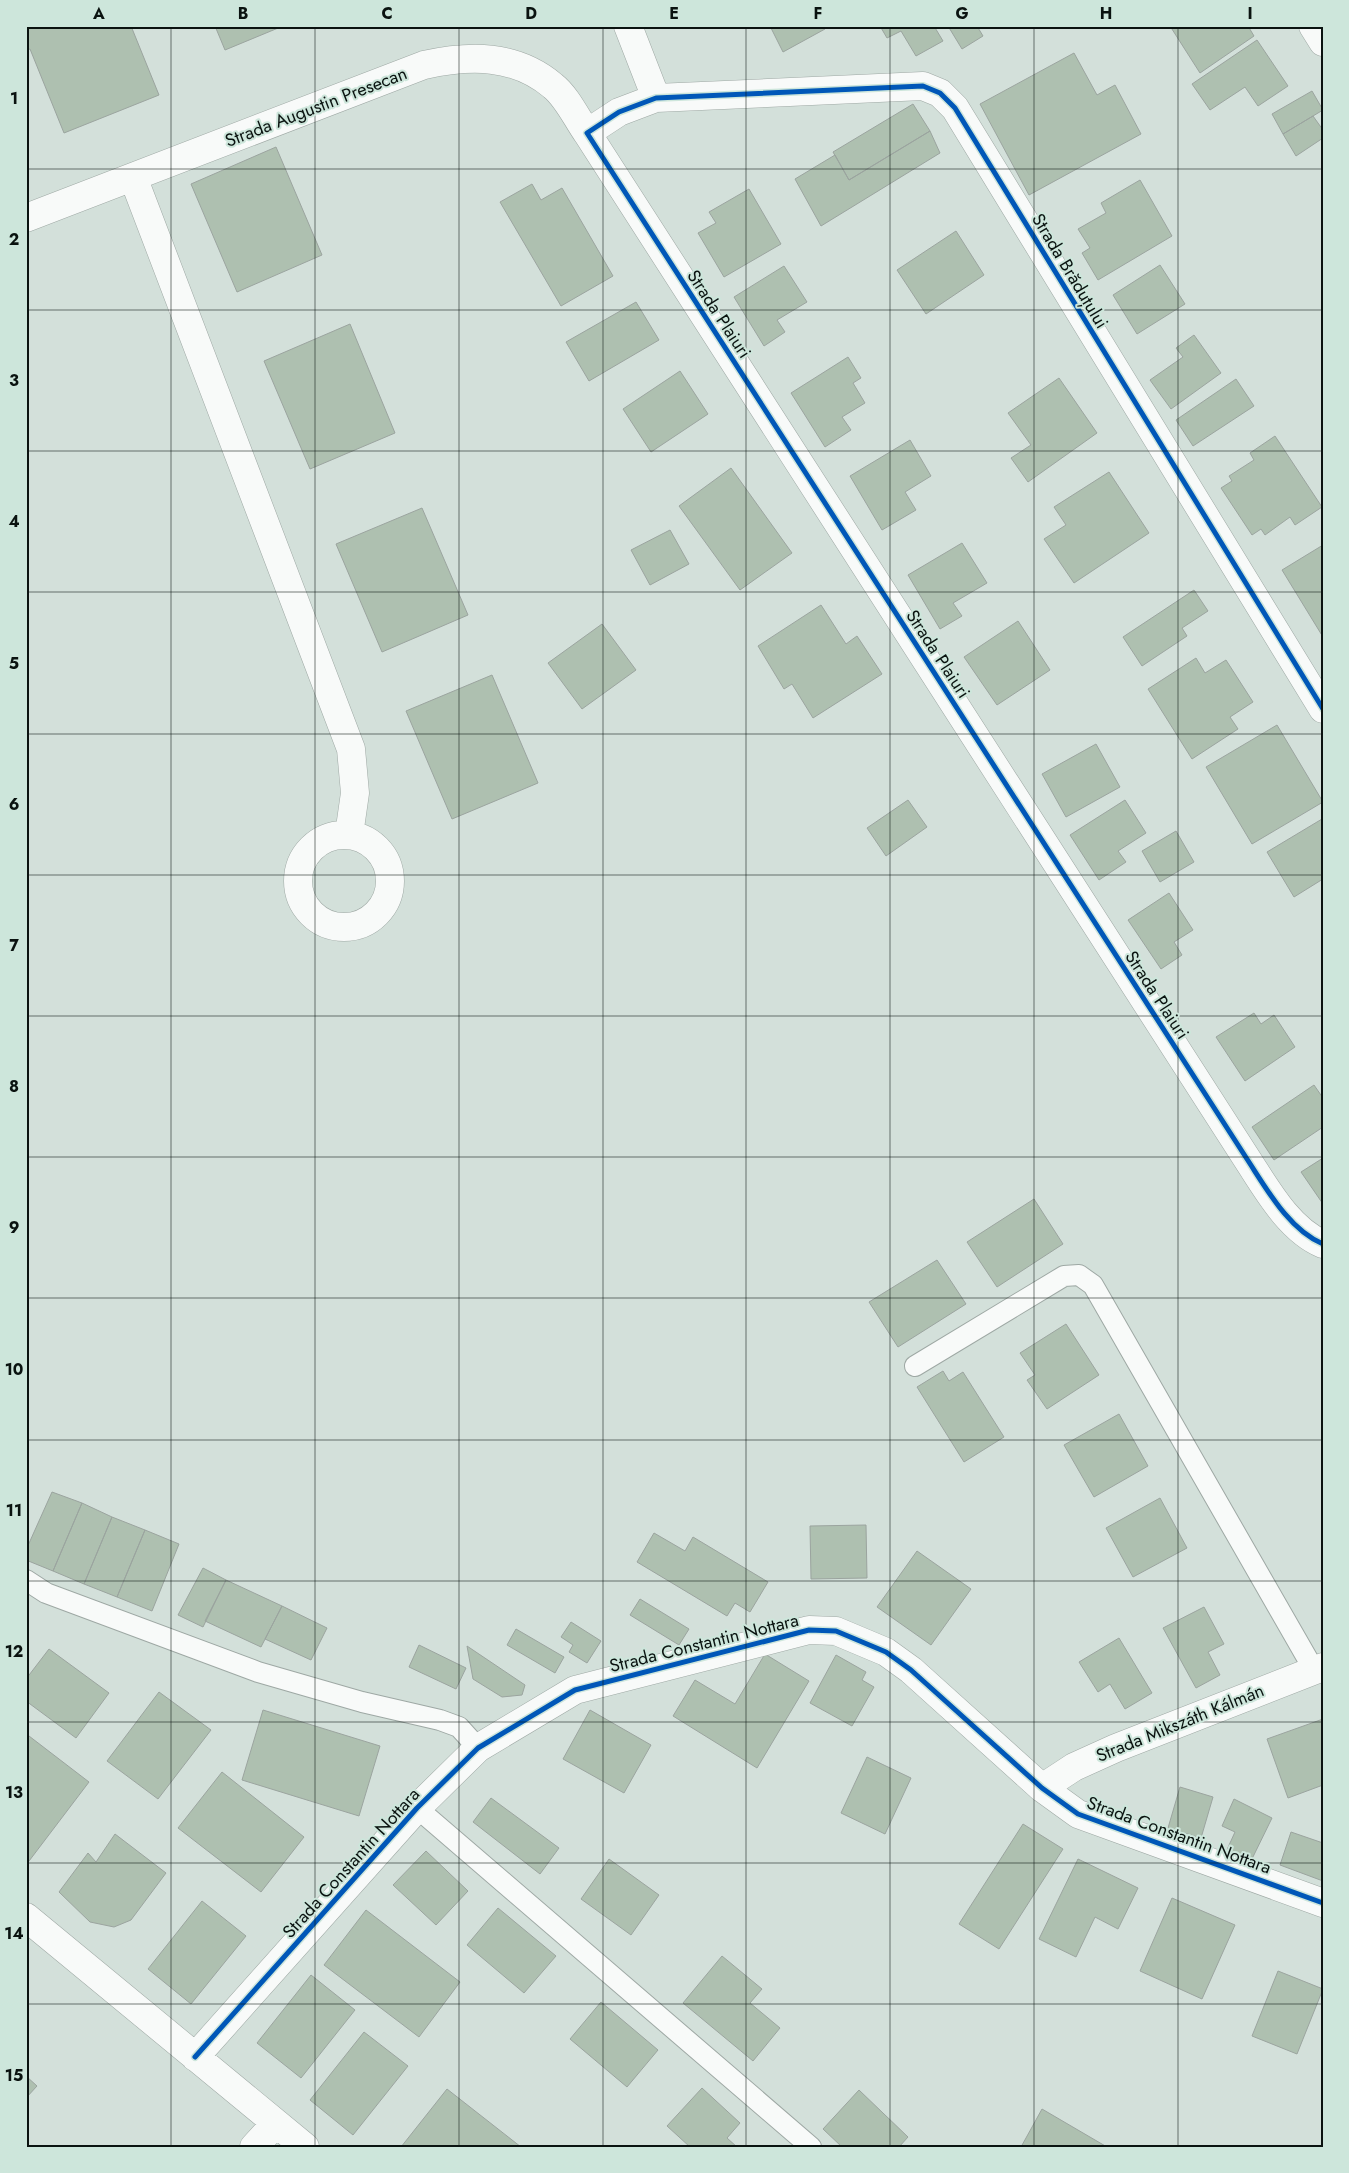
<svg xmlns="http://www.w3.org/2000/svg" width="1349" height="2173" font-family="Jost,sans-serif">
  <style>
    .building { fill: #aec0b0; stroke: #9ba49f }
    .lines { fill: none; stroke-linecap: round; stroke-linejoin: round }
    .lane-casing { stroke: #9ea8a4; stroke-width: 22 }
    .street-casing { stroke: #9ea8a4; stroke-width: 29 }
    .lane { stroke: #f8faf9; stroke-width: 20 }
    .street { stroke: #f8faf9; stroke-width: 28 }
    .cycleway-casing { stroke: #cde6db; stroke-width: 8 }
    .cycleway { stroke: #0057b8; stroke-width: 5 }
    .grid { fill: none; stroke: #0a1310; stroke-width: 1; stroke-opacity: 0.55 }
    .labels { text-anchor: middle; stroke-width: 4; stroke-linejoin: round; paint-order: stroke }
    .street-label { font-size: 18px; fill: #0a1310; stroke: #cde6db }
    .neatline { fill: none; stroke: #0a1310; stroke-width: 2 }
    .grid-label { font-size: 16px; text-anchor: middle; font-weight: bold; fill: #0a1310 }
  </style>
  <rect width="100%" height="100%" fill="#d3e0da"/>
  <!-- building -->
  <path class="building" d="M26 26H131L159 95 64 133 30 49 26 50Z
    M215 26H283L225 50Z
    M770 26H824L825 29 783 52Z
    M880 26H934L943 41 916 56 901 31 887 38Z
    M948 26H977L983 36 962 49Z
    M1170 26H1248L1254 36 1200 73Z
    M1257 40 1288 86 1258 106 1245 87 1210 110 1192 84Z
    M1074 53 1097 95 1115 85 1141 134 1029 195 980 104Z
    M1312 91 1323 110 1283 134 1272 114Z
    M913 104 930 131 849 180 833 152Z
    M1313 116 1323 130V138L1296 156 1283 134Z
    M930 131 940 153 821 226 795 179 835 155 849 180Z
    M276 147 322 255 237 292 191 184Z
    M1140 180 1172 236 1098 280 1082 253 1090 248 1078 229 1106 213 1101 203Z
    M532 184 541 200 562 188 613 276 561 306 500 202Z
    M749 189 781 244 724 277 698 233 716 223 709 212Z
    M956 231 984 275 926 314 897 270Z
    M1160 265 1185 304 1137 334 1113 295Z
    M784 266 807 302 777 320 785 332 764 346 734 297Z
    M636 302 659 340 589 381 566 342Z
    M350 324 395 433 310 469 264 361Z
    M1194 335 1221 373 1171 409 1150 380 1183 357 1176 348Z
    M848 357 861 378 853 383 865 403 842 417 851 430 825 447 791 393Z
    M680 371 708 414 651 452 623 409Z
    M1059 378 1097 433 1028 482 1011 458 1031 445 1008 413Z
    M1236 379 1254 406 1193 446 1176 420Z
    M1275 436 1322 507 1295 525 1290 517 1265 535 1261 529 1252 535 1221 488 1232 481 1229 476 1254 460 1250 453Z
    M910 440 931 476 905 492 916 510 882 530 850 476Z
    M731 468 792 553 740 590 679 506Z
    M1109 472 1149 533 1074 583 1044 539 1066 525 1054 507Z
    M422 508 468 615 382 652 336 544Z
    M670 530 689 564 650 585 631 550Z
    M962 543 987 583 953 603 962 616 940 629 908 575Z
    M1323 545V637L1282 570Z
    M1194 590 1208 611 1182 628 1187 636 1142 666 1123 637Z
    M821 605 846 644 857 636 882 674 813 718 792 684 784 689 758 646Z
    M1018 621 1050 670 997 705 964 657Z
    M602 624 636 670 582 709 548 663Z
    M1196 658 1205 673 1226 660 1253 702 1230 717 1238 729 1192 759 1148 689Z
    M492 675 538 783 452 819 406 711Z
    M1277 725 1323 802 1252 844 1206 767Z
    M1096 744 1120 787 1066 817 1042 774Z
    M908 800 927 827 886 856 867 828Z
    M1125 800 1146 833 1118 851 1126 862 1099 880 1070 835Z
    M1322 819 1323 879 1294 897 1267 852Z
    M1176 831 1194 862 1160 882 1142 851Z
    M1169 893 1193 930 1174 942 1182 955 1161 969 1128 920Z
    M1254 1013 1261 1024 1274 1015 1295 1047 1245 1081 1216 1037Z
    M1314 1085 1323 1098V1127L1274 1160 1252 1127Z
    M1323 1158V1204L1301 1172Z
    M1034 1199 1063 1244 997 1287 967 1242Z
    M937 1260 966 1304 898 1347 869 1302Z
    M1066 1324 1099 1375 1047 1409 1027 1380 1035 1375 1020 1353Z
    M943 1371 949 1381 963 1372 1004 1437 964 1462 917 1387Z
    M1119 1414 1148 1466 1094 1497 1064 1445Z
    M52 1492 82 1503 53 1571 26 1560V1550Z
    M1160 1498 1187 1548 1133 1577 1106 1528Z
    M82 1503 112 1517 84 1584 53 1571Z
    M112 1517 145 1530 117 1597 84 1584Z
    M866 1525 867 1578 811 1579 810 1526Z
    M145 1530 179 1544 152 1611 117 1597Z
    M654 1533 685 1551 693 1537 768 1582 750 1612 735 1603 727 1616 637 1562Z
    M917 1551 971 1589 931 1645 877 1607Z
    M203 1568 226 1580 203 1627 178 1615Z
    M226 1580 282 1606 261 1647 205 1621Z
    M640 1599 689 1629 679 1645 630 1615Z
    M282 1606 327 1628 311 1660 265 1639Z
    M1204 1607 1224 1644 1208 1652 1220 1675 1196 1688 1163 1628Z
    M571 1622 601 1641 587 1663 569 1652 573 1645 561 1637Z
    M516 1629 564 1657 555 1673 507 1645Z
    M1119 1638 1152 1693 1125 1709 1110 1684 1098 1692 1079 1662Z
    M419 1645 466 1668 456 1689 409 1667Z
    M467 1646 525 1685 522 1695 502 1697 473 1679Z
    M49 1649 109 1693 76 1738 26 1701V1679Z
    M765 1654 809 1681 757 1768 673 1716 695 1680 735 1704Z
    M836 1655 866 1672 862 1680 874 1687 852 1726 810 1703Z
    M159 1692 211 1730 158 1799 107 1761Z
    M263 1710 380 1746 359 1816 242 1780Z
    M590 1710 651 1745 624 1793 563 1759Z
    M1323 1719V1785L1288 1798 1267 1739Z
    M29 1736 89 1782 26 1865V1740Z
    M867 1757 911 1778 885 1834 841 1813Z
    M222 1772 304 1837 261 1892 178 1828Z
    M1180 1787 1213 1797 1201 1838 1168 1828Z
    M491 1798 559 1848 540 1874 473 1822Z
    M1234 1799 1272 1818 1249 1865 1225 1854 1235 1832 1222 1826Z
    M1023 1824 1063 1849 999 1949 959 1924Z
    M1291 1832 1323 1843V1881L1280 1865Z
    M115 1834 166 1873 131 1920 114 1927 90 1922 59 1892 88 1853 96 1862Z
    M426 1851 468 1891 436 1925 393 1885Z
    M609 1859 659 1895 631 1935 581 1899Z
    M1078 1859 1138 1888 1118 1929 1095 1917 1076 1957 1039 1939Z
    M1172 1898 1235 1925 1202 1999 1140 1971Z
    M202 1901 246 1936 191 2004 148 1969Z
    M498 1908 556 1956 524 1993 467 1945Z
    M366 1910 460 1982 419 2037 324 1965Z
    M722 1956 762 1989 750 2003 780 2028 753 2061 683 2003Z
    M1278 1971 1323 1989 1297 2054 1252 2036Z
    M311 1975 355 2010 301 2078 257 2043Z
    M601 2002 658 2050 627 2087 570 2039Z
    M364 2032 408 2066 353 2135 310 2100Z
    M26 2076 37 2086 26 2098Z
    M702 2088 740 2123 727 2138 737 2147H690L667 2126Z
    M447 2089 521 2147H401Z
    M859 2090 908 2137 899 2147H842L823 2129Z
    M1042 2109 1107 2147H1021Z"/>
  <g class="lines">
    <defs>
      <path id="lane" d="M915 1366 1064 1276 1079 1275 1093 1285 1314 1670
        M26 1580 46 1593 258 1672 362 1702 440 1720 459 1727 478 1748
        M417 1808 811 2147"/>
      <path id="street" d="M628 26 656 98
        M1313 26 1323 42
        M133 177 351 749 355 793 349 835
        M26 218 424 65C470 55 515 54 553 86 567 97 577 119 587 133
        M1323 709 955 108 940 93 923 86 656 98 619 112 587 133 1247 1159C1266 1188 1289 1230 1323 1244
        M298 881a46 46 0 1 1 92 0a46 46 0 1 1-92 0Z
        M1042 1788 1074 1767 1116 1748 1323 1667
        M26 1917 305 2147
        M195 2057 417 1808 478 1748 575 1690 809 1630 836 1631 886 1652 911 1670 1042 1788 1078 1814 1323 1903
        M254 2147 275 2124"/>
    </defs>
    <!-- lane casing -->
    <use href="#lane" class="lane-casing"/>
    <!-- street casing -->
    <use href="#street" class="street-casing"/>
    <!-- lane -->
    <use href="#lane" class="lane"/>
    <!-- street -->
    <use href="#street" class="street"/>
    <defs>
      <path id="cycleway" d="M1323 709 955 108 940 93 923 86 656 98 619 112 587 133 1247 1159C1266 1188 1289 1230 1323 1244
        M195 2057 417 1808 478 1748 575 1690 809 1630 836 1631 886 1652 911 1670 1042 1788 1078 1814 1323 1903"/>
    </defs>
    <!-- cycleway casing -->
    <use href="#cycleway" class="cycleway-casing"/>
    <!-- cycleway -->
    <use href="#cycleway" class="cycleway"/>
  </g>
  <!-- grid -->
  <path class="grid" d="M171 26V2147M315 26V2147M459 26V2147M603 26V2147M746 26V2147M890 26V2147M1034 26V2147M1178 26V2147M26 169H1323M26 310H1323M26 451H1323M26 592H1323M26 734H1323M26 875H1323M26 1016H1323M26 1157H1323M26 1298H1323M26 1440H1323M26 1581H1323M26 1722H1323M26 1863H1323M26 2004H1323"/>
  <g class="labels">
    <!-- street labels -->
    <g class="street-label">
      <text transform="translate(316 107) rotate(-21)" y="6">Strada Augustin Presecan</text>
      <text transform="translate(1070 271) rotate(59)" y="6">Strada Brăduțului</text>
      <text transform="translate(719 314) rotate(57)" y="6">Strada Plaiuri</text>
      <text transform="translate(938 654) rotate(57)" y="6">Strada Plaiuri</text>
      <text transform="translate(1157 995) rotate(57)" y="6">Strada Plaiuri</text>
      <text transform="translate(704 1643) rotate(-14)" y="6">Strada Constantin Nottara</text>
      <text transform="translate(1180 1723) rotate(-22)" y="6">Strada Mikszáth Kálmán</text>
      <text transform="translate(1179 1835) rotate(20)" y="6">Strada Constantin Nottara</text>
      <text transform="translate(351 1863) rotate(-48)" y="6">Strada Constantin Nottara</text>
    </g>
  </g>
  <!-- border -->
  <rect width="1349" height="2173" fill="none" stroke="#cde6db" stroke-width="55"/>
  <rect x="28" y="28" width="1294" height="2118" class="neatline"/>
  <g class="grid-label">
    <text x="99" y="19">A</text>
    <text x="243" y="19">B</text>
    <text x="387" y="19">C</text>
    <text x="531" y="19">D</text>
    <text x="674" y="19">E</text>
    <text x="818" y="19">F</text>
    <text x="962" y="19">G</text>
    <text x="1106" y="19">H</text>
    <text x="1250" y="19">I</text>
    <text x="14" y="104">1</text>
    <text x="14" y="245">2</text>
    <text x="14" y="386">3</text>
    <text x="14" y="527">4</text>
    <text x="14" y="669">5</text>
    <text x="14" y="810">6</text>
    <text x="14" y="951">7</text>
    <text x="14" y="1092">8</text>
    <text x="14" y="1233">9</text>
    <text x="14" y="1375">10</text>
    <text x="14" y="1516">11</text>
    <text x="14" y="1657">12</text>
    <text x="14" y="1798">13</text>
    <text x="14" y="1939">14</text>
    <text x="14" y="2081">15</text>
  </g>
</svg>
